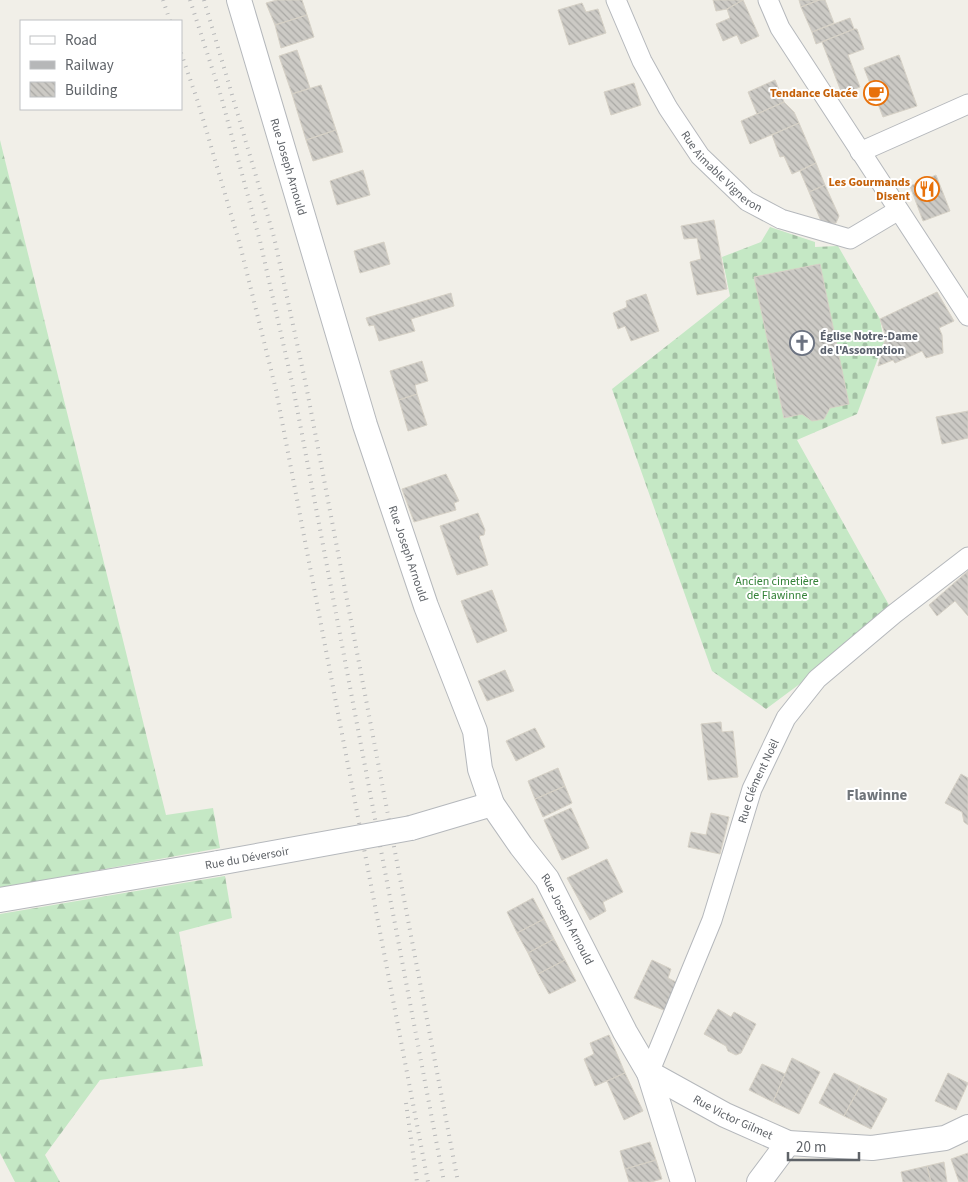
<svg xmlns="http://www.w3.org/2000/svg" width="968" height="1182" font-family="'Source Sans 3',sans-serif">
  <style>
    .forest { fill: url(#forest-firs) }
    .cemetery { fill: url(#cemetery-stones) }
    .building { fill: url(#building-back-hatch); stroke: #d6d1c6 }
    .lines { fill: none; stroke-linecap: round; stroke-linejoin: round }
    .minor-casing { stroke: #b5b8bc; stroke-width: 21 }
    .tertiary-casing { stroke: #b5b8bc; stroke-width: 26 }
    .minor { stroke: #fff; stroke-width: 19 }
    .tertiary { stroke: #fff; stroke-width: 24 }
    .rail { stroke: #b6b7b8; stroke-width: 4; stroke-dasharray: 1 6; stroke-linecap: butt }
    .tertiary-bridge-casing { stroke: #b5b8bc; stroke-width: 26; stroke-linecap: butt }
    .tertiary-bridge { stroke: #fff; stroke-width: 24 }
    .labels { text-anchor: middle; stroke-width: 4; stroke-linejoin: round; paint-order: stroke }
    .food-label { font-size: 12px; font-weight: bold; fill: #c56008; stroke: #fff; text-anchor: end }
    .street-label { font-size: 12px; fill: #5f6368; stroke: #fff }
    .worship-label { font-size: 12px; font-weight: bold; fill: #5b616d; stroke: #fff; text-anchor: start }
    .park-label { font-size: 12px; fill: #348238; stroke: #fff }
    .quarter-label { font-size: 15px; font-weight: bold; fill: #70757a; stroke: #fff }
  </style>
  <defs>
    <pattern id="forest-firs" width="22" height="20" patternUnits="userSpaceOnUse" patternTransform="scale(1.25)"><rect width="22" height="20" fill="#c5e8c5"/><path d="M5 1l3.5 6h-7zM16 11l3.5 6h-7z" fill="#a3c0a4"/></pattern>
    <pattern id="cemetery-stones" width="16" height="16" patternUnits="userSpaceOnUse" patternTransform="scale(1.25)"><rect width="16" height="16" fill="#c5e8c5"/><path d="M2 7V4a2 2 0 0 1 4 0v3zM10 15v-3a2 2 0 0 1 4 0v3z" fill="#a3c0a4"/></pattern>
    <pattern id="building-back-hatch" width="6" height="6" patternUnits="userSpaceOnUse" patternTransform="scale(1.25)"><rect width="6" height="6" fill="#cccac5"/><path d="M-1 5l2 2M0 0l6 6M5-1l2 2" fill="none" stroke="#a9a8a4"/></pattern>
  </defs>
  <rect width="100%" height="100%" fill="#f1efe8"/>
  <!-- forest -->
  <path class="forest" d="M0 140 166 815 213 808 220 848 0 888Z
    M225 876 232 918 179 932 203 1066 100 1080 45 1155 60 1182H15L0 1153V914Z"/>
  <!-- cemetery -->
  <path class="cemetery" d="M770 227 815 242V247L838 246 880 319 884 342 857 414 797 440 894 614 766 709 712 671 612 389 730 296 722 257 761 242Z"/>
  <!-- building -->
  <path class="building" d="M277 0H302L307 15 275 25 266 3Z
    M713 0H743L727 9 716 11Z
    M743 0 759 36 741 44 737 35 723 41 716 24 730 18 727 9Z
    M799 0H819L801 7Z
    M819 0H825L834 23 812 32 801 7Z
    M582 3 586 12 598 9 606 33 569 45 558 10Z
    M307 15 314 37 281 48 275 25Z
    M850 18 854 29 816 44 812 32Z
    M854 29H857L864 49 848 55 860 87 842 94 822 42Z
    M297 50 310 88 292 94 279 56Z
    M899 55 917 106 883 117 864 68Z
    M775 80 784 102 757 114 748 92Z
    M634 83 641 105 611 115 604 92Z
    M321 85 336 130 306 140 292 94Z
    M784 102 794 112 799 123 750 144 741 121Z
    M799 123 816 163 792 174 784 156 780 157 772 135Z
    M336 130 343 152 313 161 306 140Z
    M816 163 825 185 809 192 800 171Z
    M363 170 370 195 337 205 330 181Z
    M936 175 950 211 923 221 910 186Z
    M825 185 839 216 836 223 829 224 821 221 809 192Z
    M714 220 727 289 697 295 690 262 701 259 697 238 684 239 681 226Z
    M384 242 390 264 360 273 354 251Z
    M820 264 849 404 830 408 824 419 812 421 802 414 784 418 754 277Z
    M937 292 954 321 939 328 942 335 943 353 926 358 922 351 895 363 893 360 878 366 886 337 880 319Z
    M451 293 454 306 411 319 415 331 379 341 374 325 369 326 366 318Z
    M646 294 659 331 631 341 625 326 618 329 613 313 627 307 626 301Z
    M422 361 428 381 415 385 417 394 399 400 390 371Z
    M417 394 427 425 408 431 399 400Z
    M968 411V438L942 444 936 417Z
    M446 474 459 501 454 503 456 510 414 522 402 489Z
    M478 513 485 530 484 535 479 536 488 565 457 575 440 526Z
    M968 571V616L955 601 937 616 929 605Z
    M492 590 507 631 477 643 461 601Z
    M505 670 514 691 487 701 478 681Z
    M721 722 722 732 733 731 738 777 708 780 701 724Z
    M535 728 545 747 516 761 506 741Z
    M558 768 565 786 535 799 528 781Z
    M961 774 968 778V825L964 822 962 812 945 803Z
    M565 786 572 803 543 817 535 799Z
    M571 808 589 848 562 860 544 820Z
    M711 813 729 817 720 854 688 847 691 832 706 835Z
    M607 859 623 892 603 902 606 911 590 920 567 878Z
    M533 898 544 919 517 933 507 912Z
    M544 919 554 939 528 953 517 933Z
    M554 939 565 960 538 974 528 953Z
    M565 960 576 981 549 994 538 974Z
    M652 960 671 969 668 978 678 983 666 1011 634 998Z
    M718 1009 731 1017 734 1012 756 1024 741 1053 736 1055 728 1051 726 1046 704 1034Z
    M609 1035 625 1073 595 1086 584 1059 594 1054 590 1043Z
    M792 1058 820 1072 799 1114 773 1102Z
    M762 1064 785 1074 773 1102 749 1090Z
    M625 1073 643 1111 624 1120 607 1081Z
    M834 1073 860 1086 844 1116 819 1103Z
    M948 1073 968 1083 956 1110 935 1101Z
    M860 1086 887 1099 871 1129 844 1116Z
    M650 1142 656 1160 625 1169 620 1151Z
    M968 1153V1182H959L951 1159Z
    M656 1160 662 1179 651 1182H629L625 1169Z
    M944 1162 947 1182H931L927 1166Z
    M927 1166 931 1182H903L901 1172Z"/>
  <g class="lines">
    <defs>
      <g id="minor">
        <path id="s1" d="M616 0 642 61 668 108 700 156 747 201 781 219 850 239 897 211"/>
        <path d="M768 0 780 28 968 316"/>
        <path d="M860 152 968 104"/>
        <path id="s2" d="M649 1073 712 920 752 789 786 718 817 679 894 614 968 557"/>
      </g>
      <g id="tertiary">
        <path id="s3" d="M239 0 365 425 426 606 475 731 480 769 492 804 521 846 547 879 625 1032 649 1073 683 1182"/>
        <path d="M411 828 492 804"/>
        <path d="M0 900 218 863"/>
        <path id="s4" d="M649 1073 725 1115 788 1143 872 1148 945 1138 968 1127"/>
        <path d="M759 1182 788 1143"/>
      </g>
    </defs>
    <!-- minor casing -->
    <use href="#minor" class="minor-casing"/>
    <!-- tertiary casing -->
    <use href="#tertiary" class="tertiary-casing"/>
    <!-- minor -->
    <use href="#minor" class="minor"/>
    <!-- tertiary -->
    <use href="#tertiary" class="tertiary"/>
    <!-- rail -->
    <path class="rail" d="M163 0 170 21
      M190 0 221 96 260 241 293 387 444 1182
      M204 0 274 237 306 385 458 1182
      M181 53 198 102 240 245 276 390 428 1182
      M406 1103 417 1182"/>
    <defs>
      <path id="tertiary-bridge" d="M218 863 411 828"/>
    </defs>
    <!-- tertiary-bridge casing -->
    <use href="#tertiary-bridge" class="tertiary-bridge-casing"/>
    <!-- tertiary-bridge -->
    <use href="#tertiary-bridge" class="tertiary-bridge"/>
  </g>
  <!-- icons -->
  <defs>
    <symbol id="cafe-ring" viewBox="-11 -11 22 22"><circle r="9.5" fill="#fff" stroke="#e8710a" stroke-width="1.5"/><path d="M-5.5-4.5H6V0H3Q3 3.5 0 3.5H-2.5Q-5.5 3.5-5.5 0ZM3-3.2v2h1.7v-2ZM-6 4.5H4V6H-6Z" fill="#e8710a"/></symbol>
    <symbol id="restaurant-ring" viewBox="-11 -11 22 22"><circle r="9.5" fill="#fff" stroke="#e8710a" stroke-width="1.5"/><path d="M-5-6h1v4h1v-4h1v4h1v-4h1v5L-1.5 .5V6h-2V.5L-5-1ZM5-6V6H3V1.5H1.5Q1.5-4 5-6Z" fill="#e8710a"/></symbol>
    <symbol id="church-ring" viewBox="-11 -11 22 22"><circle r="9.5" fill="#fff" stroke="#6b7280" stroke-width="1.5"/><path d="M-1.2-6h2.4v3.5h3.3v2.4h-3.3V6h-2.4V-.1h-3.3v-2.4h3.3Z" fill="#6b7280"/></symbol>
  </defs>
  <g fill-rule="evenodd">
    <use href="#cafe-ring" x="862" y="79" width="28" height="28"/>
    <use href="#restaurant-ring" x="913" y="175" width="28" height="28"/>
    <use href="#church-ring" x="788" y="329" width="28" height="28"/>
  </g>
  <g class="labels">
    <!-- food labels -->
    <g class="food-label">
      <text x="858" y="97">Tendance Glacée</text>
      <text x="910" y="186">Les Gourmands<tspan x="910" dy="14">Disent</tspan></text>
    </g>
    <!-- street labels -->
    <g class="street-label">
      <text dy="4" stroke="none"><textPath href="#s3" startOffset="174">Rue Joseph Arnould</textPath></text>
      <text dy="4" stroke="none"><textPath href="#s1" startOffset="204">Rue Aimable Vigneron</textPath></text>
      <text dy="4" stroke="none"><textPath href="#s3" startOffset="579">Rue Joseph Arnould</textPath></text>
      <text dy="4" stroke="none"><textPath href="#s2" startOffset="312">Rue Clément Noël</textPath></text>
      <text transform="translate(247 858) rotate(-10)" y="4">Rue du Déversoir</text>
      <text dy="4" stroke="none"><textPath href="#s3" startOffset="982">Rue Joseph Arnould</textPath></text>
      <text dy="4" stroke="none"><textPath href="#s4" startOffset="95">Rue Victor Gilmet</textPath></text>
    </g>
    <!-- worship labels -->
    <g class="worship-label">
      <text x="820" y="340">Église Notre-Dame<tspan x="820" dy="14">de l'Assomption</tspan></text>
    </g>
    <!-- park labels -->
    <g class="park-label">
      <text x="777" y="585">Ancien cimetière<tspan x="777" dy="14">de Flawinne</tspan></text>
    </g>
    <!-- quarter labels -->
    <g class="quarter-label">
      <text x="877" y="800">Flawinne</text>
    </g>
  </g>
  <!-- legend -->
  <rect x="20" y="20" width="162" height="90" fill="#ffffff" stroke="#bfc1c3"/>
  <rect x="30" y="36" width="25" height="8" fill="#ffffff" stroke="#bfc1c3"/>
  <text x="65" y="45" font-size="15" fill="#5f6368">Road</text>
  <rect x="30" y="61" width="25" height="8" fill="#b6b7b8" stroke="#bfc1c3"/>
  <text x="65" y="70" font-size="15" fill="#5f6368">Railway</text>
  <rect x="30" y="82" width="25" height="15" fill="url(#building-back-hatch)" stroke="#bfc1c3"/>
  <text x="65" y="95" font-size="15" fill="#5f6368">Building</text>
  <!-- scale -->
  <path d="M788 1152v8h71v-8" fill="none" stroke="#5f6368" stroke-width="2.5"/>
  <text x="796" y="1152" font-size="15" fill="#5f6368" stroke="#ffffff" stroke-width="4" paint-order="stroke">20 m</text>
</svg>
